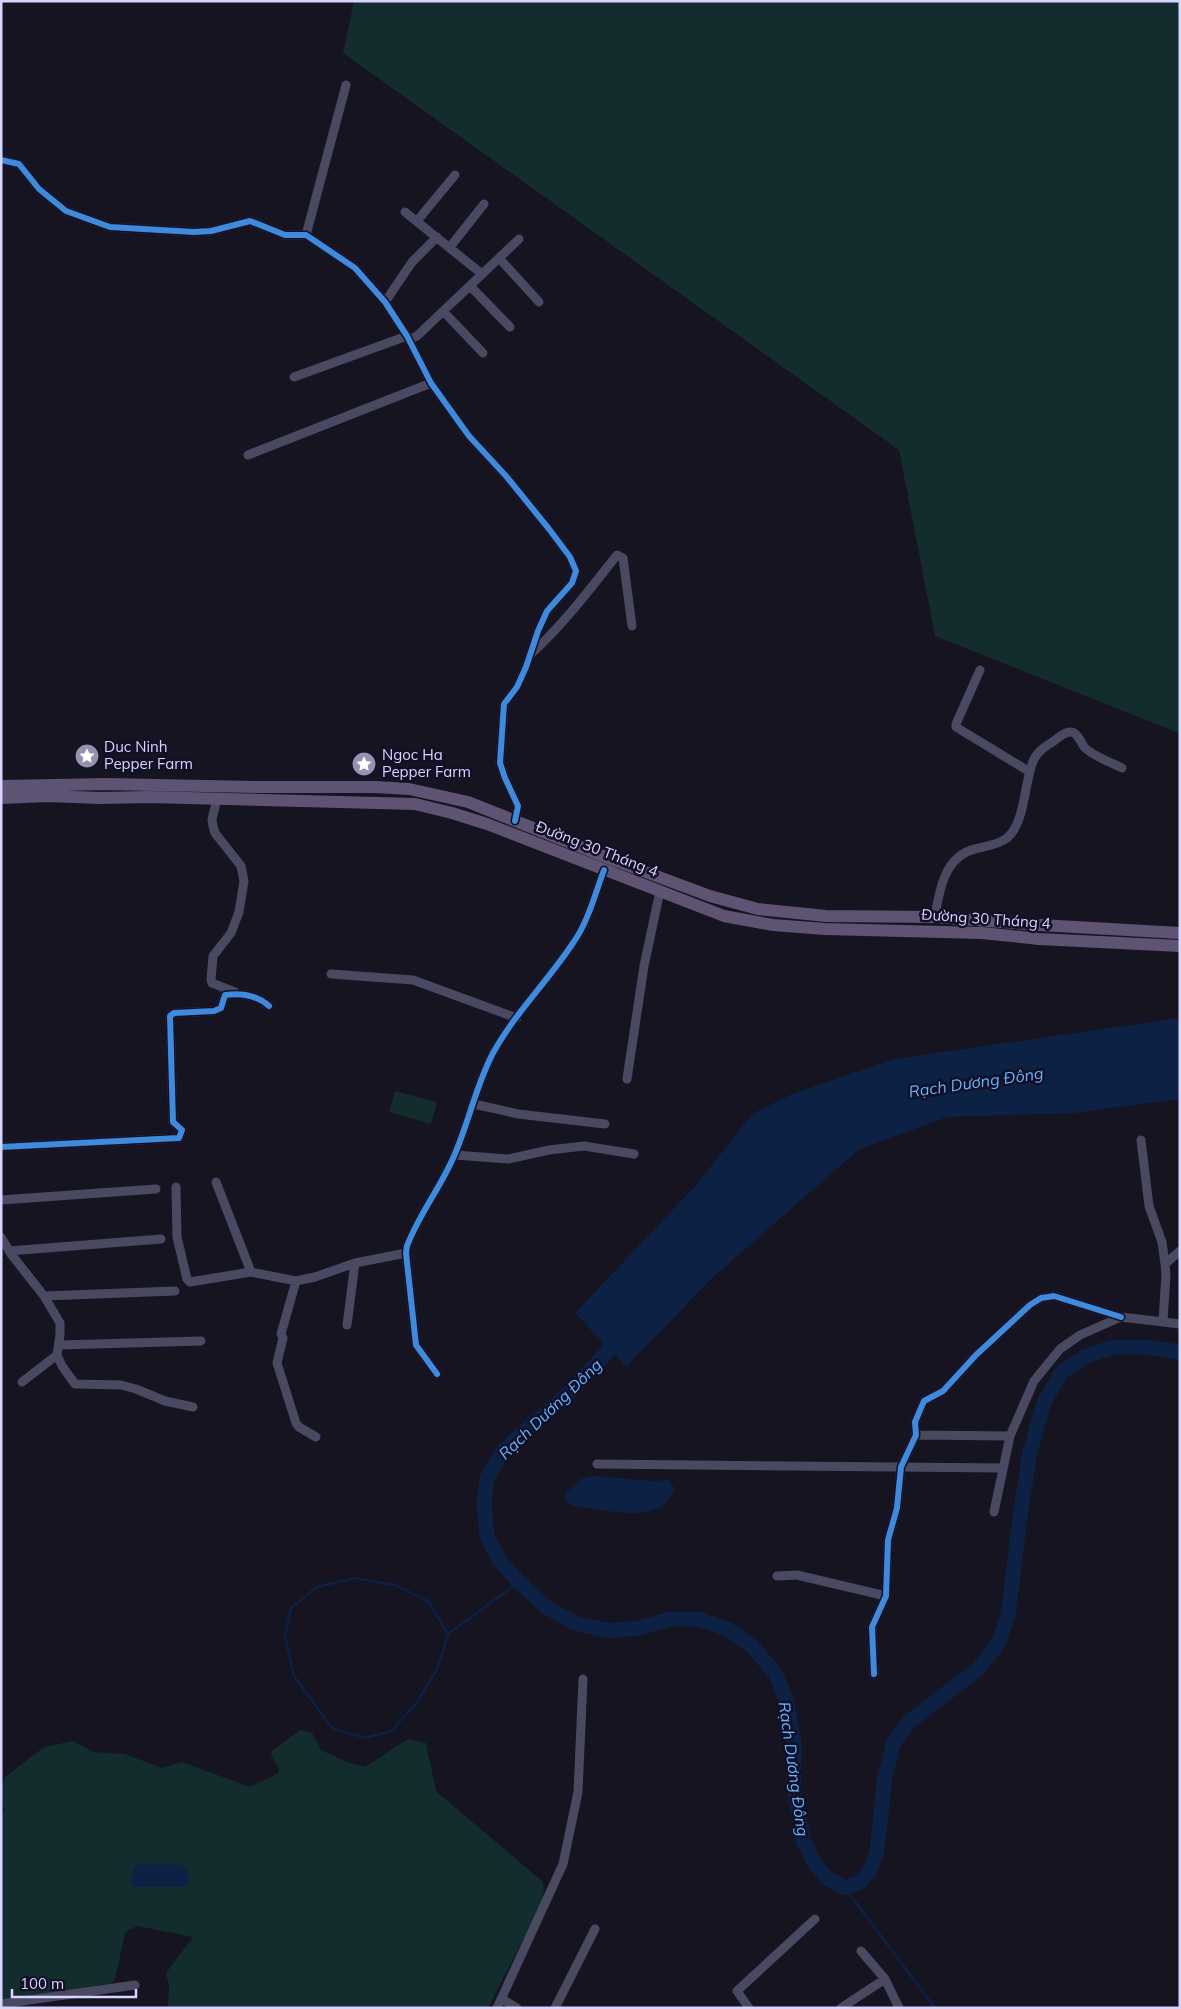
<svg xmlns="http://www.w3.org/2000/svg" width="1181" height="2009" font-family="Mulish,sans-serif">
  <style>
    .green { fill: #132c2d }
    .water { fill: #0d2144 }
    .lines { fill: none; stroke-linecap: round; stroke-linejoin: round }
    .stream { stroke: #0d2144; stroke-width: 2.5 }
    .river { stroke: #0d2144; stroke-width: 15 }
    .street { stroke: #4a4962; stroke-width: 9 }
    .primary { stroke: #5e5373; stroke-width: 12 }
    .cycleway-casing { stroke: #130f26; stroke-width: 9 }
    .cycleway { stroke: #408adc; stroke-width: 6 }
    .labels { text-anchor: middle; stroke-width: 5; stroke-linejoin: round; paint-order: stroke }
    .poi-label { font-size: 15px; fill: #d9d4ff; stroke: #130f26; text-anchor: start }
    .street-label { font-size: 15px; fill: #d9d4ff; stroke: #130f26 }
    .water-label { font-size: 16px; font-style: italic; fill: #62b6ff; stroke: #130f26 }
  </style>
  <rect width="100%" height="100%" fill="#161421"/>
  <!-- green -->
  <path class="green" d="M354 1H1180V732H1176L935 636 899 450 343 53Z
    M395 1091 437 1102 431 1124 389 1112Z
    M300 1730 312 1733 321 1750 347 1762 365 1767 408 1739 426 1743 436 1791 543 1882 544 1899 488 2008H168L169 1987 166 1973 193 1937 137 1926 125 1932 116 1976 112 1983 1 2003V1811L5 1810 1 1804V1786L5 1777 44 1747 73 1741 93 1752 125 1754 162 1768 182 1762 250 1787 277 1774 279 1769 271 1755 272 1751Z"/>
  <!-- water -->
  <path class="water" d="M1180 1018V1099L1074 1113 947 1117 858 1150 710 1280 626 1367 575 1313 697 1184 752 1114 792 1094 894 1059Z
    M590 1476 653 1481 669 1480 675 1489C673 1493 670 1499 667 1502 646 1522 600 1509 574 1506L565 1502V1494L579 1480Z
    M138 1864 182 1865 187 1868 189 1882 184 1887H134L131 1883 134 1867Z"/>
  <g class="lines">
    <!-- stream -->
    <path class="stream" d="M448 1634 428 1601 395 1585 355 1578 317 1587 291 1608 285 1637 294 1676 332 1728 365 1738 391 1731 416 1704 437 1669 448 1634 519 1582
      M845 1888 935 2008"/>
    <!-- river -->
    <path class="river" d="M622 1336 567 1395 529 1427 502 1453 487 1478 484 1503 487 1536 499 1560 519 1582 546 1607 575 1623 609 1631 639 1628 671 1619H698L727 1629 752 1646 775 1673 787 1702 794 1742V1788L804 1842 815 1864 828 1879 845 1888 860 1882 871 1869 877 1851 885 1776 894 1742 909 1722 978 1669 998 1644 1008 1615 1020 1516 1030 1452 1044 1402 1061 1373 1086 1356 1114 1347H1145L1180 1352"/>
    <!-- street -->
    <path class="street" d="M1 160 19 164 39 189 66 211 110 227 194 232 211 231 250 221 285 235H306L355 268 385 302 407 336 431 383 469 436 506 476 549 529 570 557 576 571 572 583 547 611 538 631 526 667 517 687 504 704 500 763 505 778 518 806 515 821
      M405 212 482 274
      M417 221 455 175
      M306 235 346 85
      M450 247 484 204
      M499 258 539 302
      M470 286 510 327
      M385 302 412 262 437 237
      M443 311 483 353
      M409 340 417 336 519 239
      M294 377 407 336
      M248 455 431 383
      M531 654C563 625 590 589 617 555L623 558 632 626
      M980 670 956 724V727L1030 772
      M217 799 212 819 213 826 215 833 241 866 244 881 239 912 231 933 213 956 211 980 212 983 235 992
      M935 917C939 890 945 856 975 849 986 846 998 845 1007 838 1026 822 1024 780 1034 759 1038 751 1046 746 1054 741 1058 738 1064 732 1070 732 1077 731 1081 743 1085 748 1095 757 1110 762 1122 768
      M331 974 413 980 517 1018
      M627 1079 644 966 660 891
      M474 1104 518 1114 605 1124
      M1141 1140 1149 1206 1162 1242 1165 1264 1166 1274 1163 1321
      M1 1147 179 1138 182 1130 173 1122 170 1016 174 1013 214 1011 221 1008 225 995C241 993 257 995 269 1006
      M455 1155 508 1159 549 1150 584 1146 634 1154
      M216 1182 251 1272
      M176 1187 177 1237 187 1279 190 1282 251 1272 296 1281 315 1277 355 1263 406 1253
      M1 1200 156 1189
      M1 1237 11 1254 44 1296 60 1323V1335L57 1355 62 1366 75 1384 121 1385 136 1389 165 1401 193 1407
      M9 1251 161 1239
      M1165 1264 1180 1251
      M296 1281 281 1334 283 1338 277 1363 296 1423 299 1427 316 1437
      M44 1296 175 1291
      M347 1325 355 1263
      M59 1345 201 1341
      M437 1374 416 1345 406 1253 407 1246C419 1214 441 1187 454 1156 469 1122 476 1085 493 1053 515 1013 548 981 573 943 588 922 595 894 604 870
      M22 1382 57 1355
      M916 1435 1010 1436
      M597 1464 1002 1468
      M994 1512 1010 1436 1034 1381 1060 1349 1080 1335 1121 1317 1180 1324
      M777 1576 797 1575 886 1596
      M874 1674 872 1627 886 1596 888 1540 897 1508 901 1467 916 1435 915 1422 924 1401 943 1391 976 1355 1030 1305 1041 1298 1054 1296 1121 1317
      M861 1951 885 1979
      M502 1999 517 2008
      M1 2004 135 1985
      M497 2008 563 1864 578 1792 583 1679
      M555 2008 595 1929
      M749 2008 737 1991 815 1919
      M841 2008 885 1979 899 2008"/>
    <!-- primary -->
    <path class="primary" d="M1 786 106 784 259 787H376L409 789 468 802 608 858 710 896 758 909 826 916 935 917 1040 925 1180 933
      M1 798 48 796 100 798 149 797 415 804 452 813 487 824 724 916 773 925 825 929 982 933 1039 939 1180 946"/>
    <defs>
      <path id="cycleway" d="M1 160 19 164 39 189 66 211 110 227 194 232 211 231 250 221 285 235H306L355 268 385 302 407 336 431 383 469 436 506 476 549 529 570 557 576 571 572 583 547 611 538 631 526 667 517 687 504 704 500 763 505 778 518 806 515 821
        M1 1147 179 1138 182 1130 173 1122 170 1016 174 1013 214 1011 221 1008 225 995C241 993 257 995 269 1006
        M437 1374 416 1345 406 1253 407 1246C419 1214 441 1187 454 1156 469 1122 476 1085 493 1053 515 1013 548 981 573 943 588 922 595 894 604 870
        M874 1674 872 1627 886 1596 888 1540 897 1508 901 1467 916 1435 915 1422 924 1401 943 1391 976 1355 1030 1305 1041 1298 1054 1296 1121 1317"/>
    </defs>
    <!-- cycleway casing -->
    <use href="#cycleway" class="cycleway-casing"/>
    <!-- cycleway -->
    <use href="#cycleway" class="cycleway"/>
  </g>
  <!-- icons -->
  <defs>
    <symbol id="sight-disc" viewBox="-11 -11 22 22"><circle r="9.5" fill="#9591b1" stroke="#130f26"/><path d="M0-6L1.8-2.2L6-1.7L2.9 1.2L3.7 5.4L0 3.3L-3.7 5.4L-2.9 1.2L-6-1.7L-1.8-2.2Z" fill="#fff"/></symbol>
  </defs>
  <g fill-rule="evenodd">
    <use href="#sight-disc" x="73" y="742" width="28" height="28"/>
    <use href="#sight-disc" x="350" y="750" width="28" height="28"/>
  </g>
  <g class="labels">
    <!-- poi labels -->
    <g class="poi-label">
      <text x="104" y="752">Duc Ninh<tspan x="104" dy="17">Pepper Farm</tspan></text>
      <text x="382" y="760">Ngoc Ha<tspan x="382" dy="17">Pepper Farm</tspan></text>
    </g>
    <!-- street labels -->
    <g class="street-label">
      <text transform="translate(597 849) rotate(21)" y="5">Đường 30 Tháng 4</text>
      <text transform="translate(986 919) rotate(4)" y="5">Đường 30 Tháng 4</text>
    </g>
    <!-- water labels -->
    <g class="water-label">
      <text transform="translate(976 1082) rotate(-8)" y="6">Rạch Dương Đông</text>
      <text transform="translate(550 1409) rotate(-44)" y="6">Rạch Dương Đông</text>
      <text transform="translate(794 1769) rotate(82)" y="6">Rạch Dương Đông</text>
    </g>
  </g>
  <!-- border -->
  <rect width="1181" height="2009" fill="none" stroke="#d9d4ff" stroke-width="5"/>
  <!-- scale -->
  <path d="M12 1989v8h124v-8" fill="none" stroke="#d9d4ff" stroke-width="2.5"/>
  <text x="20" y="1989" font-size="15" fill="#d9d4ff" stroke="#130f26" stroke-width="4" paint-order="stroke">100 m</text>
</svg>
